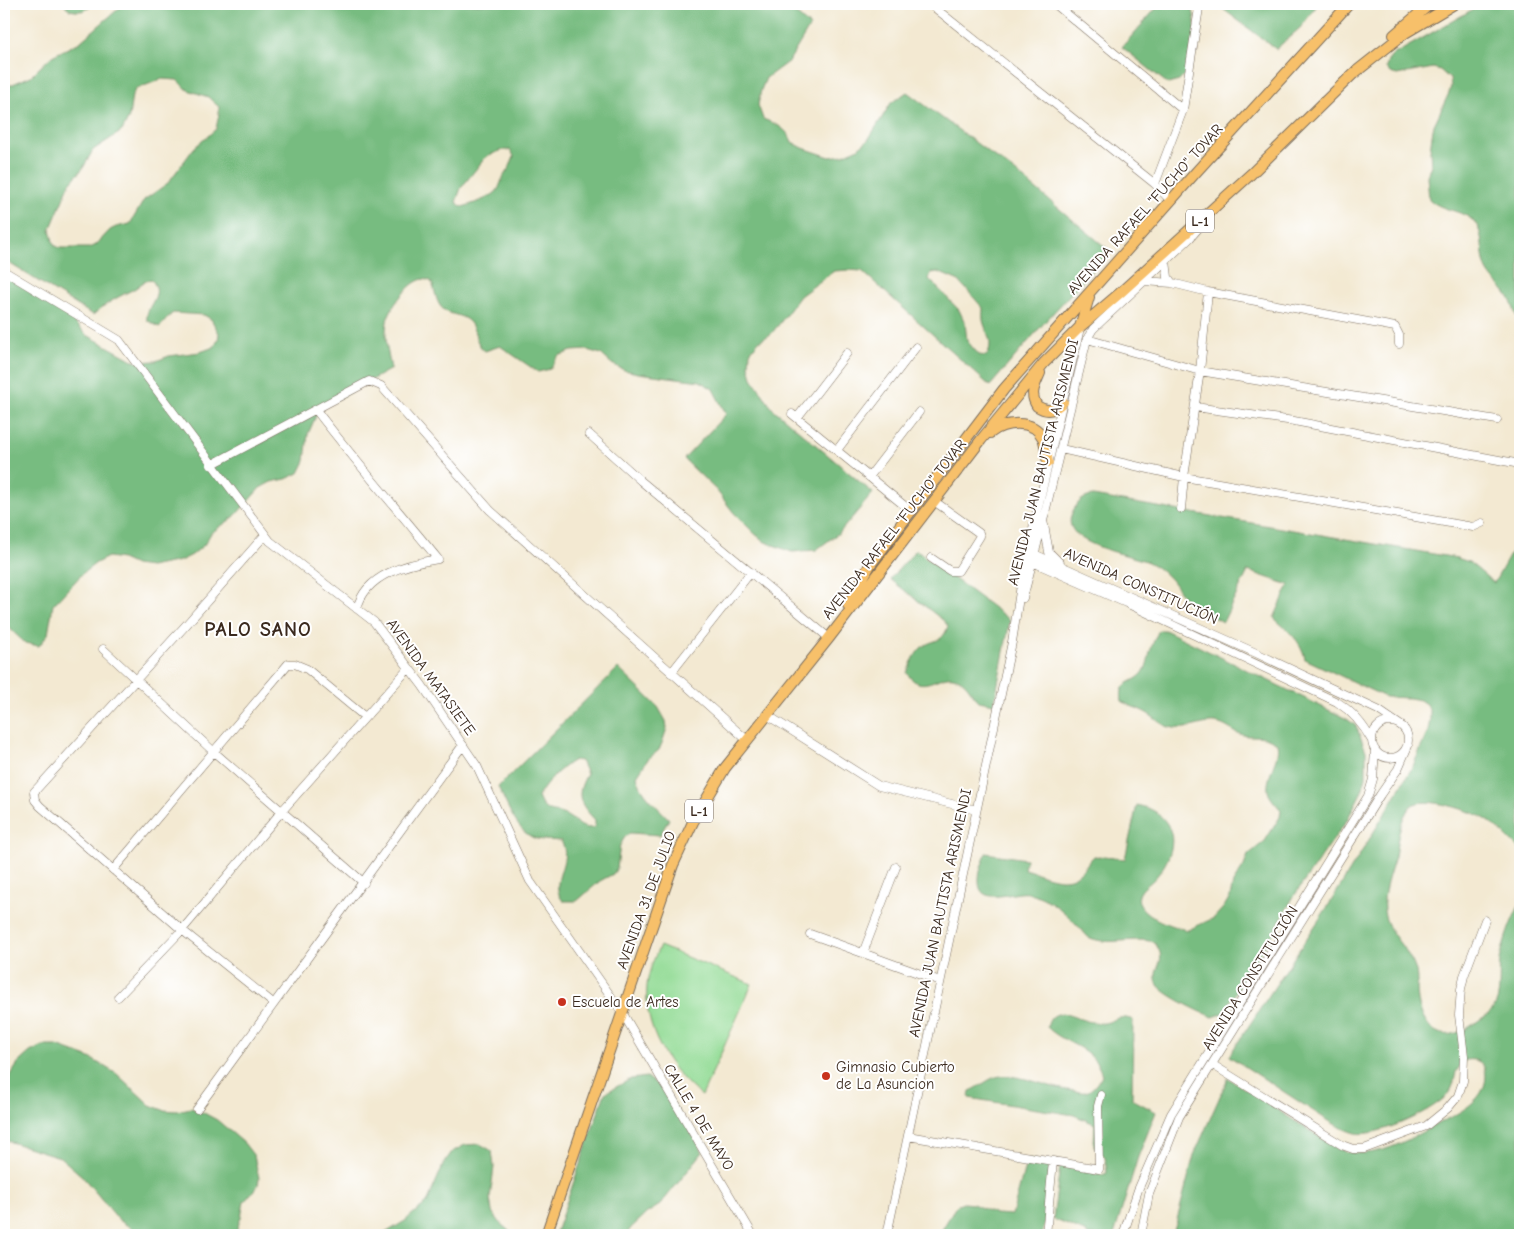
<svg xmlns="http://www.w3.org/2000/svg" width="1524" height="1239" font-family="'Comic Neue',sans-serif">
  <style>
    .green { fill: #94dc97; stroke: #68835a }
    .forest { fill: #77bc80; stroke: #59734f; fill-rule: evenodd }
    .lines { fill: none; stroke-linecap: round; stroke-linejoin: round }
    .minor-casing { stroke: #7b6d5d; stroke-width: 9 }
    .major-casing { stroke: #7b6d5d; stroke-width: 12 }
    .minor { stroke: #fff; stroke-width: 8 }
    .major { stroke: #f7c06b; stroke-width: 10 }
    .poi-dot { fill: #c8321e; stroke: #fff; stroke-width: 2 }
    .labels { text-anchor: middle; stroke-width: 4; stroke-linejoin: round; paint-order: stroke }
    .shield { fill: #fff; stroke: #766a62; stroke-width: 1 }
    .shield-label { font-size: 14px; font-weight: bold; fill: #3b2a1e }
    .street-label { font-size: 15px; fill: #3b2a1e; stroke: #fff }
    .poi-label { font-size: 15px; fill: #3b2a1e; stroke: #fff; text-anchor: start }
    .district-label { font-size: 20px; font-weight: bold; letter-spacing: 1px; fill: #3b2a1e; stroke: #fff }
  </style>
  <rect width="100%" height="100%" fill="#fff"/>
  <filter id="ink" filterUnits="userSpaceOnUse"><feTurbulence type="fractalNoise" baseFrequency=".02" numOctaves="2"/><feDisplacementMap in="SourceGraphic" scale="10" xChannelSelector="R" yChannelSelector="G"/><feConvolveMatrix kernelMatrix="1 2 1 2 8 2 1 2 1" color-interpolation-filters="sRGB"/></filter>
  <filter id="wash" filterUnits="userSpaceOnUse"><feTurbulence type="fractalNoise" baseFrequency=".0096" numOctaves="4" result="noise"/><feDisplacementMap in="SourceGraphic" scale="20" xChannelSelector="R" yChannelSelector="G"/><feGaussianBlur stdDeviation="1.12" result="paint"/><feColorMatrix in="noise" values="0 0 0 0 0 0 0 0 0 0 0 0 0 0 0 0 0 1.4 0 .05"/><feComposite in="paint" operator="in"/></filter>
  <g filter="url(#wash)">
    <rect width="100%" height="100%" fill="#f3e9d2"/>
    <!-- green -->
    <path class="green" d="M660 946 752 984 702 1096C669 1071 643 1028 647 986 648 973 654 958 660 946Z"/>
    <!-- forest -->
    <path class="forest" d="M64 4H93C86 12 79 12 69 10Z
      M124 4H784L810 26 789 61 766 78 761 90 758 105 763 119C776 124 787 128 792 142L803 148 830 157 843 155 857 149 868 140 891 103 907 92 1014 171 1110 251 1044 323 990 386 862 271 848 270 834 271 800 296 780 323 771 334 759 341 750 352 749 365 752 378 772 408 873 493 840 532 816 550 792 552 765 542 754 533 734 513 717 491 684 459 726 414 713 389 700 381 638 373 624 370 612 364 601 354 587 350 572 351 558 356 550 369 538 372 500 346 485 351C475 344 477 333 471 324 464 314 452 316 444 310 435 303 436 290 431 281 430 281 425 279 424 279 410 280 388 310 387 322 384 338 388 353 391 369L319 409 308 434 305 461 299 473 286 479 271 482 260 488 234 517 211 533 204 545 192 555 180 561 150 567 135 565 122 559 108 557 96 563 83 573 53 605 48 634 39 646 25 643 4 623V271L59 307 87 335 136 362 156 361 169 356 200 352 214 347 218 340 219 333 211 319 204 315 173 313C167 317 165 323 159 327L147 320C145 304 166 296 151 279 142 281 138 288 130 291 116 298 105 304 93 315L4 260V88L31 76 52 56 80 42ZM162 79 177 80 188 90 208 97 219 107V114L216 129 194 148 168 183 144 200 130 224 116 227 110 230 96 245 90 248H60L54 245 50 230 70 183 83 168 93 150 122 131 129 117 132 95 136 89ZM503 150H510L514 156C512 163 509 168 505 174 501 180 500 188 496 192 490 198 470 205 462 207L456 202 461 188 484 159 489 155ZM938 272 959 281 983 308C983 313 982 319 984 324 988 336 994 345 986 356L979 355 967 341 965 323 959 310 929 279 931 273Z
      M1160 4H1190C1202 25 1190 54 1185 75L1179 81 1168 84 1122 47Z
      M1225 4H1318L1301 27 1276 49 1223 9Z
      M1482 4H1520V324C1515 316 1514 307 1510 299 1503 286 1489 279 1485 265 1481 252 1484 236 1476 224 1465 209 1442 212 1429 199L1427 176 1431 165 1430 151 1432 135 1434 125 1449 93 1451 86 1450 79 1440 70 1433 68 1397 75 1390 73 1386 68 1388 61 1393 55Z
      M1093 496 1457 558 1469 562 1494 583 1511 553 1520 560V850C1510 840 1499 828 1487 820 1474 811 1423 795 1411 806 1399 819 1398 840 1395 856 1390 874 1382 893 1384 911 1387 935 1409 948 1416 971 1418 981 1416 994 1419 1005 1429 1041 1452 1041 1478 1021 1483 1017 1490 1014 1493 1009 1502 999 1498 974 1500 961 1503 942 1511 921 1520 904V1235H1173L1194 1155 1228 1078 1338 1149C1375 1163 1408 1139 1439 1123 1453 1116 1468 1109 1478 1097 1490 1083 1490 1056 1466 1060 1463 1063 1458 1068 1456 1072 1454 1080 1454 1086 1449 1093 1436 1110 1376 1138 1355 1133 1344 1130 1334 1124 1324 1118L1229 1056 1330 903 1386 812 1413 766 1428 731 1430 720V712L1427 705 1420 700 1410 698 1385 697 1305 659C1302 641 1287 630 1274 618L1289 585 1248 571 1223 622C1211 615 1197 609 1187 601 1182 597 1179 590 1175 585 1169 576 1159 568 1150 563 1130 553 1046 544 1077 505 1081 499 1086 497 1093 496Z
      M916 550 1010 620 994 704 979 701C970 693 967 679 953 677 938 674 921 696 907 673 910 665 915 654 921 648 933 638 942 645 948 626L944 621 890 579Z
      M1159 630H1165L1347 719 1356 726 1366 751V777L1362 791 1347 820 1294 896 1272 935 1222 1014 1213 1017C1202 1013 1160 993 1157 983 1151 967 1170 962 1154 942 1132 936 1110 947 1088 937 1072 919 1054 899 1029 893 1014 890 977 909 979 879 979 870 984 861 986 853L1026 859 1024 869C1040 873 1064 886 1078 874 1085 869 1088 861 1094 856L1125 859 1137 805C1144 807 1153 809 1158 814 1181 832 1172 859 1155 878 1150 884 1142 887 1139 895 1133 914 1175 928 1188 930L1214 918 1223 908 1230 897 1233 883 1244 866 1248 855 1265 841 1280 817 1281 810C1277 805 1271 799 1269 794 1263 780 1281 759 1277 743 1261 732 1254 739 1240 734 1231 731 1225 724 1215 723 1205 722 1195 727 1184 728 1162 730 1159 719 1143 711 1135 707 1128 706 1122 701 1119 681 1130 685 1141 675 1148 668 1148 657 1151 649 1153 642 1156 636 1159 630Z
      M618 668 658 707 666 721 667 728 662 743 659 750 648 759 637 776C640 793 658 807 669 819L660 835 630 833 625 837 620 845 617 868 613 874 600 881 577 901H563C547 882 574 861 561 841 552 840 542 841 534 838 516 831 507 804 498 787ZM574 760 581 761 587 774C575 796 579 803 595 820V827C582 831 578 822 567 816 553 809 545 816 538 797 545 784 561 767 574 760Z
      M1062 1013C1073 1016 1086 1022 1098 1023 1113 1025 1115 1013 1133 1020L1132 1099 1156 1112 1138 1157 1114 1235H1087V1233L1053 1219 1060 1166C1074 1169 1090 1170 1102 1175L1107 1173 1105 1157 1094 1146 1095 1124 1074 1115 969 1098 970 1091C981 1087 989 1077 1001 1076 1026 1075 1050 1089 1074 1091 1077 1091 1083 1093 1086 1092 1094 1089 1098 1082 1102 1075 1093 1045 1066 1046 1047 1027 1050 1018 1052 1015 1062 1013Z
      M43 1046H57L90 1058 117 1074 150 1105 163 1110 177 1111 191 1108 204 1113 217 1120 244 1143 254 1156 259 1178 258 1185 244 1202 241 1217 235 1235H142L119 1220 82 1176 60 1157 4 1140V1086L19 1062 30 1052Z
      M647 1077 665 1090 703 1152 660 1205 647 1213 631 1228 626 1235H555L605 1093 631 1079Z
      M480 1144 492 1151 494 1167 490 1198 492 1212 502 1225 514 1235H382L405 1221 415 1212 427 1203 444 1163 452 1152 465 1145Z
      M1027 1160 1043 1161 1050 1166 1045 1224 1042 1235H939L956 1206 963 1203 973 1204 995 1214 1012 1215Z"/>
  </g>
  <g filter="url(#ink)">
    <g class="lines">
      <defs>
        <path id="minor" d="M930 4 1155 184 1171 201
          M1055 4 1183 110
          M1155 184 1183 110 1199 8 1194 4
          M1166 261 1168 277 1172 283
          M4 271 119 340 270 541 374 622 422 685 477 766 530 881 622 1012 753 1235
          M1144 281 1172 283 1208 292 1395 327 1399 335V344
          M1087 339 1200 371 1497 420
          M1195 407 1294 421 1520 464
          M316 410C355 461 397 509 438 559 407 564 365 574 357 609
          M792 414 911 511
          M797 418 847 353
          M589 434 641 481 829 638
          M1061 449 1184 477 1473 527 1482 523
          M837 450 916 347
          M211 465 369 381 381 386 490 510 747 740
          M869 477 919 412
          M1181 509 1184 477 1200 371 1208 292
          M1044 525 1049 552 1060 563
          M265 535 186 625 34 792 35 800 40 806 182 930 273 1003
          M1032 553 1254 652 1378 710 1403 727
          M931 558 950 571H958L980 536 979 533 934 501
          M1028 560 1126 603 1337 702C1353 712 1363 724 1372 741
          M1023 598 1043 521 1087 339 1093 329 1190 238 1203 223
          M103 649 214 752 364 883
          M671 673 751 572
          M767 715 879 786 976 810
          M1372 740a18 18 0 1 1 36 0a18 18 0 1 1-36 0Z
          M113 870 288 664H295L307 669 365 717
          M810 934 940 981
          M863 953 896 867
          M118 997 182 930 282 811 409 668
          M1213 1065 1342 1145 1353 1149H1364L1426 1126 1448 1108 1458 1096 1463 1081 1464 1056 1459 1015 1461 989 1464 976 1485 920
          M197 1109C285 987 375 867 463 745
          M908 1136 1099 1169 1098 1106 1101 1095
          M887 1235 1012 642 1021 585 1035 520 1080 328
          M1046 1235 1053 1161
          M1123 1235 1138 1190 1171 1114 1368 796 1373 779 1375 750
          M1141 1235 1149 1194 1179 1117 1380 795 1398 769 1408 746"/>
        <path id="major" d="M1394 35 1430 4
          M1080 327 1089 297
          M1040 373C1035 385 1029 394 1037 406 1048 413 1054 410 1063 402
          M990 433C1004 422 1033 418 1043 438 1046 445 1046 455 1048 462
          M848 605 870 565 1004 389 1197 171 1349 4
          M546 1235 673 865 693 822 725 768 829 638 981 440 1044 363 1080 327 1120 293 1251 174 1353 74 1405 33 1454 4"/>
      </defs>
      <!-- minor casing -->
      <use href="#minor" class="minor-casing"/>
      <!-- major casing -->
      <use href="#major" class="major-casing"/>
      <!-- minor -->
      <use href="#minor" class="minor"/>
      <!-- major -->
      <use href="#major" class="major"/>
    </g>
  </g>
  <!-- markers -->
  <g class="poi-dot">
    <circle cx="562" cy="1002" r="5"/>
    <circle cx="826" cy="1076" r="5"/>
  </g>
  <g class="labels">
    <!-- shield labels -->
    <g class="shield">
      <rect x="1186" y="209.5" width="28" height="23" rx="4"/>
      <rect x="685" y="799.5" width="28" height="23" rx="4"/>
    </g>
    <g class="shield-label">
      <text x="1200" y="226">L-1</text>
      <text x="699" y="816">L-1</text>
    </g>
    <!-- street labels -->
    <g class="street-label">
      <text transform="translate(1145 209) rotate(-48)" y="5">AVENIDA RAFAEL "FUCHO" TOVAR</text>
      <text transform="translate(1043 462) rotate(-76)" y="5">AVENIDA JUAN BAUTISTA ARISMENDI</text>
      <text transform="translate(894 529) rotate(-52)" y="5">AVENIDA RAFAEL "FUCHO" TOVAR</text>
      <text transform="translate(1141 586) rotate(24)" y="5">AVENIDA CONSTITUCIÓN</text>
      <text transform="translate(431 677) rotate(54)" y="5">AVENIDA MATASIETE</text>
      <text transform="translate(646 900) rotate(-70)" y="5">AVENIDA 31 DE JULIO</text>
      <text transform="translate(940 913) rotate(-78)" y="5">AVENIDA JUAN BAUTISTA ARISMENDI</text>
      <text transform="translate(1250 978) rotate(-58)" y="5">AVENIDA CONSTITUCIÓN</text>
      <text transform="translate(699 1117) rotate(59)" y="5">CALLE 4 DE MAYO</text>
    </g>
    <!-- poi labels -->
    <g class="poi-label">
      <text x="572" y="1007">Escuela de Artes</text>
      <text x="836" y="1072">Gimnasio Cubierto<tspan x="836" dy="17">de La Asuncion</tspan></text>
    </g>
    <!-- district labels -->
    <g class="district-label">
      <text x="258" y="636">PALO SANO</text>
    </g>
  </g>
  <!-- margin -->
  <rect width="1524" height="1239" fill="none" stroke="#fff" stroke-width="20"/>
</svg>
